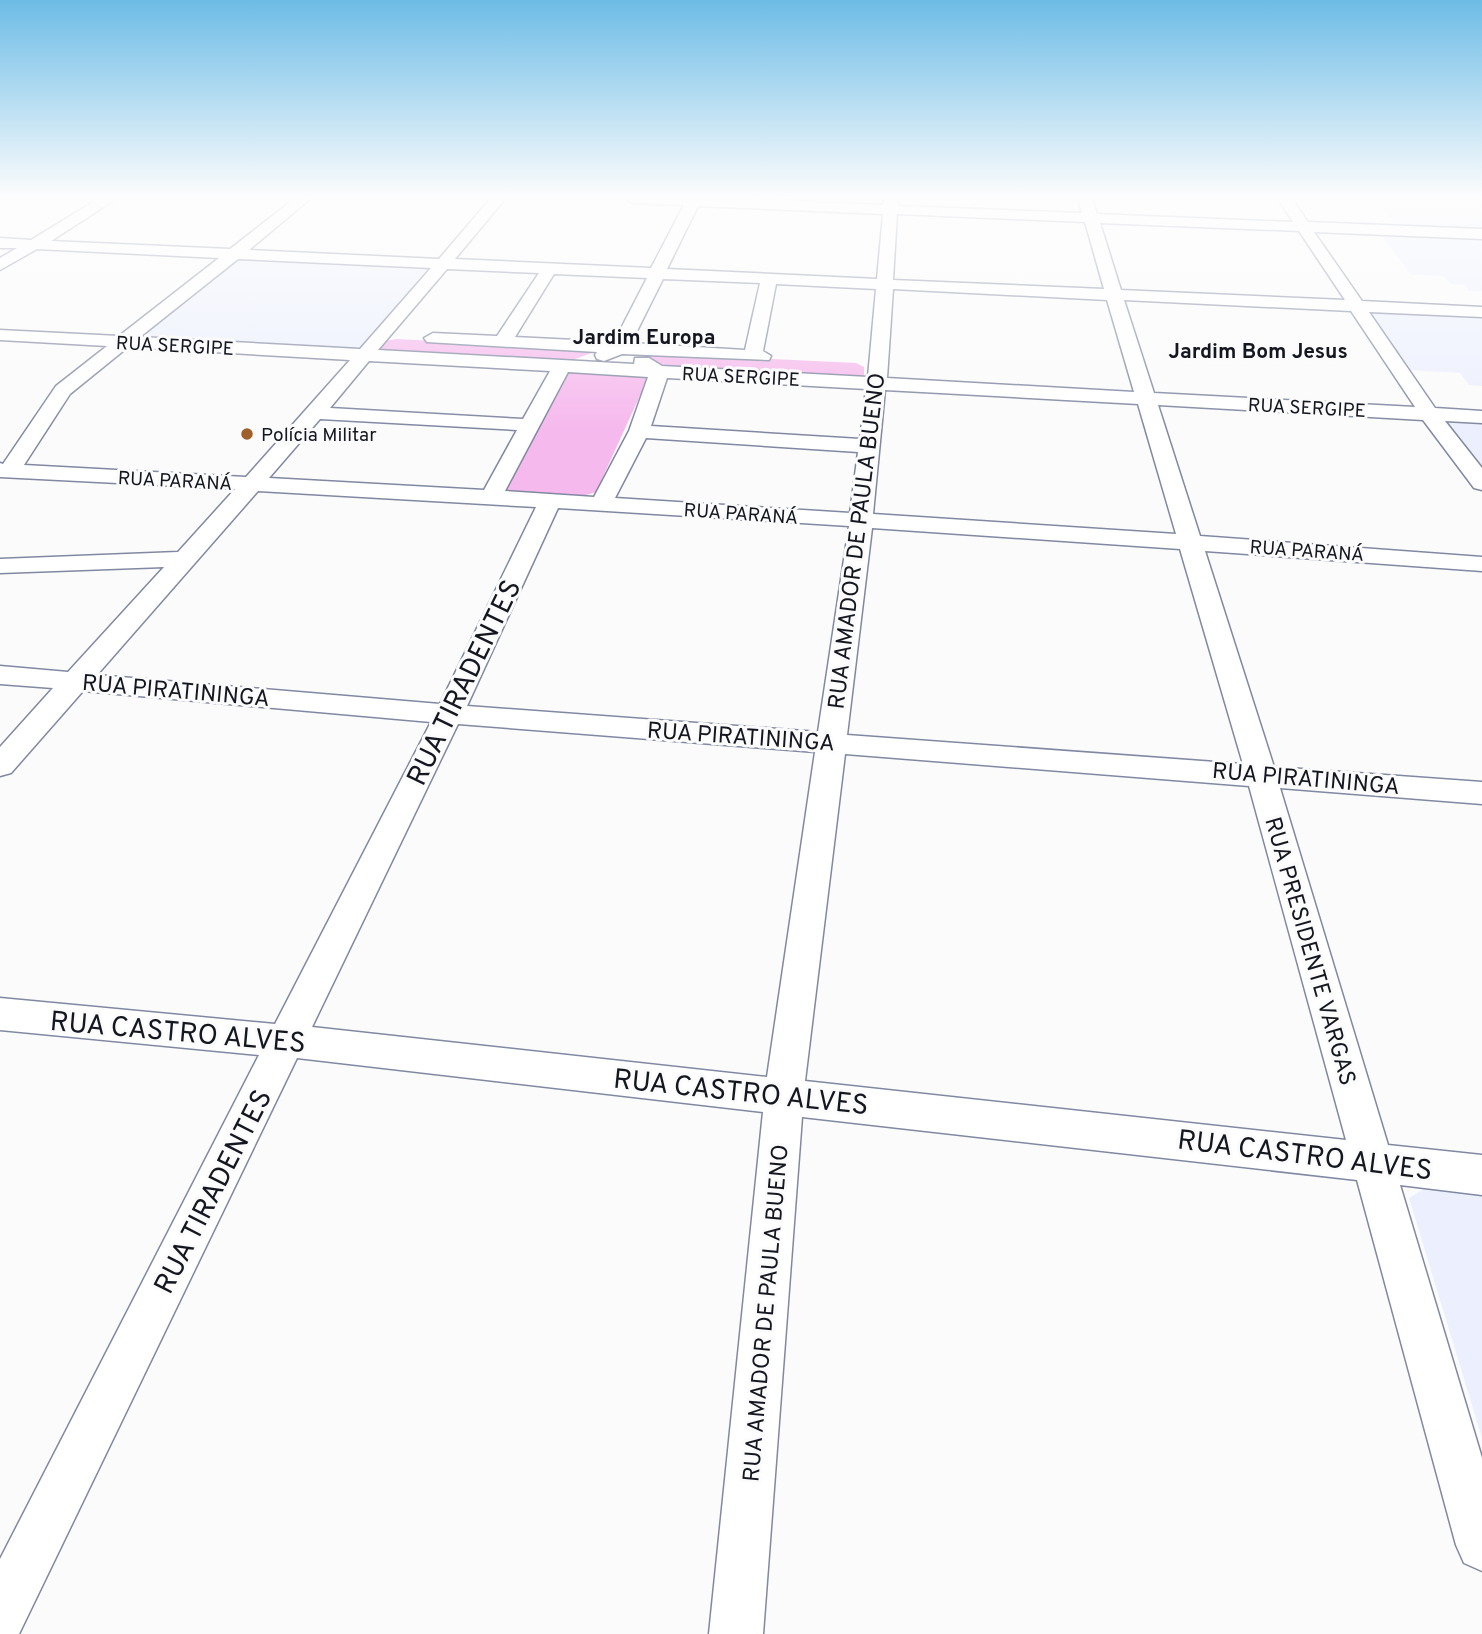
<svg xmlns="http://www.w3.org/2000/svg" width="1482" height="1634" font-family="Overpass,sans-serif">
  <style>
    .built { fill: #ecf0fe }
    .green { fill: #f6b9ed }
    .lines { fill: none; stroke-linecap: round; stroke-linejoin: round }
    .minor-casing { stroke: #8188a2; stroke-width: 3 }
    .minor { fill: #fff; fill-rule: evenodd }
    .poi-dot { fill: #a0602a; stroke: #fbfbfb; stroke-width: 2.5 }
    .labels { text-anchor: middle; stroke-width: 6; stroke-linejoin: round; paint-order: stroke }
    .far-street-label { font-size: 19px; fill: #141620; stroke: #fbfbfb }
    .far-poi-label { font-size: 19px; fill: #141620; stroke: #fbfbfb; text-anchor: start }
    .far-neighbourhood-label { font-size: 21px; font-weight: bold; fill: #141620; stroke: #fbfbfb }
    .street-label { font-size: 23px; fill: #141620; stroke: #fbfbfb }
    .near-street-label { font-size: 28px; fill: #141620; stroke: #fbfbfb }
  </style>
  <rect width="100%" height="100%" fill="#fbfbfb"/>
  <!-- built -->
  <path class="built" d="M1377 199H1482V232L1397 228Z
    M1379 233 1482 237V291H1469L1465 285 1451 284 1443 276 1412 275Z
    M247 256 426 265 429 268 362 346 346 349 143 338 142 333 235 259Z
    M1367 311 1482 315V386L1469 385 1460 373 1406 370Z
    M1455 419 1482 421V470L1447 424Z
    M1425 1188 1482 1194V1438L1409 1198Z"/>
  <!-- green -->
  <path class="green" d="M396 339 591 349 594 352 562 364 386 354 380 350 385 341Z
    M652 353 856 363 864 367V376L856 379 672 370 647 356Z
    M578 371 643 374 648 378 596 492 583 496 509 493 507 488 569 373Z"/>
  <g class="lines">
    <defs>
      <path id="minor" d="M98 199H116L51 241 230 249 294 199H310L249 250 439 259 490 199H505L455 259 651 268 684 205 632 203 625 199H744L883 205 884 199H898V206L1082 213 1078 199H1092L1097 214 1293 222 1278 199H1292L1308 222 1482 229V239L1314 232 1362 301 1482 307V317L1369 312 1435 408 1482 411V423L1445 421 1482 468V490L1474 488 1423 420 1158 405 1200 536 1482 557V571L1205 551 1274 767 1482 782V804L1280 788 1388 1145 1482 1155V1195L1400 1185 1482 1458V1571L1464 1563 1456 1545 1357 1180 802 1117 763 1634H709L763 1112 297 1058 19 1634H0V1559L259 1055 0 1030V998L275 1024 431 722 83 691 11 773 0 776V747L53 688 0 684V666L68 672 164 567 0 573V559L178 552 235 489 0 477V463L3 464 56 386 107 346 0 340V330L119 336 219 258 37 249 0 270V258L17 248H0V238L31 240ZM698 206 883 214 877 279 667 269ZM897 214 1085 222 1104 289 893 280ZM1100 223 1299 231 1345 300 1121 290ZM238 259 431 268 360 349 140 337ZM447 269 539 273 497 336 433 333 424 338 427 342 597 352 595 355 597 359 604 361 622 354 769 360 771 356 763 351 776 284 876 289 868 377 662 366 649 358H635L634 364 378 350ZM554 274 647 278 614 342 515 337ZM663 279 760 283 745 350 631 343ZM893 289 1107 300 1134 392 887 378ZM1124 300 1351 311 1415 407 1154 393ZM128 347 350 360 246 477 24 465 70 394ZM369 361 550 371 523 419 330 408ZM568 372 648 377 629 431 594 497 505 491ZM667 378 866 389 860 439 651 426ZM885 390 1138 404 1176 534 873 514ZM320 419 517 430 484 490 269 478ZM646 438 858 452 850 513 615 498ZM258 491 536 507 440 704 97 675ZM558 508 849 526 818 732 467 706ZM872 528 1180 549 1243 764 847 735ZM458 724 815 752 767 1077 312 1027ZM845 754 1249 786 1346 1140 805 1081Z"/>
    </defs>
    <!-- minor casing -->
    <use href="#minor" class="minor-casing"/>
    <!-- minor -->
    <use href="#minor" class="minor"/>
  </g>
  <!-- sky -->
  <linearGradient id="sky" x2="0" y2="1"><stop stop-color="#6dbce6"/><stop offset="0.46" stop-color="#fdfdfd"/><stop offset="1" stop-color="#fdfdfd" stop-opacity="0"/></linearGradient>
  <rect width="1482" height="428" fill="url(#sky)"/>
  <!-- markers -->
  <circle class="poi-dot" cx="247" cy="434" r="7"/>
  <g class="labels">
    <!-- far-street labels -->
    <g class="far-street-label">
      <text transform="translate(175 345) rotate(3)" y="7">RUA SERGIPE</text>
      <text transform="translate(741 376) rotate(3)" y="7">RUA SERGIPE</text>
      <text transform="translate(1307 407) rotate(3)" y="7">RUA SERGIPE</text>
      <text transform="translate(175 480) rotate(3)" y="7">RUA PARANÁ</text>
      <text transform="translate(741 513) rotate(4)" y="7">RUA PARANÁ</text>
      <text transform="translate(1307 550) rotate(4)" y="7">RUA PARANÁ</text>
    </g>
    <!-- far-poi labels -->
    <g class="far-poi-label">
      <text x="261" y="441">Polícia Militar</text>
    </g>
    <!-- far-neighbourhood labels -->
    <g class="far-neighbourhood-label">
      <text x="644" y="344">Jardim Europa</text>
      <text x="1258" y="358">Jardim Bom Jesus</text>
    </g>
    <!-- street labels -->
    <g class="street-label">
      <text transform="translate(856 541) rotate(-83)" y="8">RUA AMADOR DE PAULA BUENO</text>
      <text transform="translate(176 690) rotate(5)" y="8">RUA PIRATININGA</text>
      <text transform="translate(741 736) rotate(4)" y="8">RUA PIRATININGA</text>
      <text transform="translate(1306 778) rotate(5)" y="8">RUA PIRATININGA</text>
      <text transform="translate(1311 951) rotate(74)" y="8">RUA PRESIDENTE VARGAS</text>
      <text transform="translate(765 1313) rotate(-85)" y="8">RUA AMADOR DE PAULA BUENO</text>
    </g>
    <!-- near-street labels -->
    <g class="near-street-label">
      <text transform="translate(463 682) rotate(-64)" y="10">RUA TIRADENTES</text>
      <text transform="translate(178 1031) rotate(5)" y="10">RUA CASTRO ALVES</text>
      <text transform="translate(741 1091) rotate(6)" y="10">RUA CASTRO ALVES</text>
      <text transform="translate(1305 1154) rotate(7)" y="10">RUA CASTRO ALVES</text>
      <text transform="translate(212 1191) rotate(-63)" y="10">RUA TIRADENTES</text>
    </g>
  </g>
</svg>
